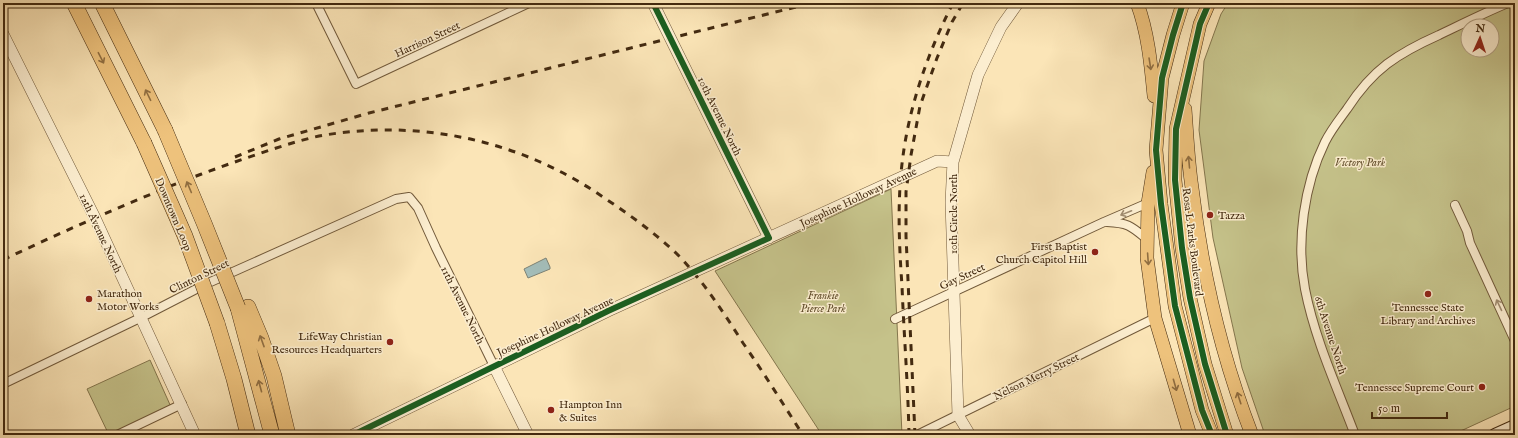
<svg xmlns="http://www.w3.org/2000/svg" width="1518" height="438" font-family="'IM FELL English',serif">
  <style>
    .green { fill: #c5c28a; stroke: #84764d; fill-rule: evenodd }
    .water { fill: #a3bdb9; stroke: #7d8275 }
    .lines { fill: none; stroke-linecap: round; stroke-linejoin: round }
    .minor-casing { stroke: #71593a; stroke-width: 10 }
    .tertiary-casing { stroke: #71593a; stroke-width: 12 }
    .secondary-casing { stroke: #432a10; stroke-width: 14 }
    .primary-casing { stroke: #432a10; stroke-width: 14 }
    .motorway-casing { stroke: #432a10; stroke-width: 16 }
    .minor { stroke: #fceed0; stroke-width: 8 }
    .tertiary { stroke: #fceed0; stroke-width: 11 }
    .secondary { stroke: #fceed0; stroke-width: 12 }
    .primary { stroke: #eec27c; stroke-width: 13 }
    .motorway { stroke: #eec27c; stroke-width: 15 }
    .rail { stroke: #432a10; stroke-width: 3; stroke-dasharray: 7 7; stroke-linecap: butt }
    .motorway-bridge-casing { stroke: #432a10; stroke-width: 16; stroke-linecap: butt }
    .motorway-bridge { stroke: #eec27c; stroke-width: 15 }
    .cycleway-casing { stroke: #fceed0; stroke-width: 8 }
    .cycleway { stroke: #1b5e20; stroke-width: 6 }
    .oneway { stroke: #906e41 }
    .oneway2 { stroke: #a08c70 }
    .poi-dot { fill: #8f2418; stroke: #fceed0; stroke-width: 1.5 }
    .labels { text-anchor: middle; stroke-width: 3; stroke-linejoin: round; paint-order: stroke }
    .street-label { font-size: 11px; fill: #432a10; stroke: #fceed0 }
    .park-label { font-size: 11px; font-style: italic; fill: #64502e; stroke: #fceed0 }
    .poi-label { font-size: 11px; fill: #432a10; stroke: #fceed0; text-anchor: start }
  </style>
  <rect width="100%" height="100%" fill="#fbe5b7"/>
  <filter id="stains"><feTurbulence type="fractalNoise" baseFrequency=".005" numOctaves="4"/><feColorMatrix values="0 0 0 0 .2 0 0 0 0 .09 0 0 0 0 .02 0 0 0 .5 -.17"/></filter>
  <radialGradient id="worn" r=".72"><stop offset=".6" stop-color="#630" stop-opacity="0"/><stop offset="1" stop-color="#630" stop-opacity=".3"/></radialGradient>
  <!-- green -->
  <path class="green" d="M1228 3H1515V406L1452 435H1265L1242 368 1213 238 1199 130 1204 61 1221 14ZM1468 26H1492V50H1468Z
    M891 189 902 435H822L715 271Z
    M150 360 171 407 109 435 87 389Z"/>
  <!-- water -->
  <path class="water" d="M546 258 550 267V269L528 278 524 269Z"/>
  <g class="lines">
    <defs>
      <path id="minor" d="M316 3 356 84 529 3
        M1455 205 1467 231 1470 243 1515 341
        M1107 222C1129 223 1131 226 1148 240
        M895 319 1104 222 1148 203
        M3 384 140 318 206 284 396 199 409 197 418 208 436 248 494 366
        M117 435 182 404
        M917 435 1155 318
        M1355 435C1337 387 1315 340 1305 289 1296 242 1304 185 1325 142 1331 130 1339 120 1347 109 1358 92 1370 77 1387 64 1403 52 1421 43 1439 35 1462 24 1484 13 1508 3"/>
      <path id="tertiary" d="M653 3 769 238
        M3 34 95 218 195 435
        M494 366 528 435
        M353 435 608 311 937 161 953 162
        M970 435 958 415 951 202 953 162 978 75 1001 27 1018 3"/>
      <path id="secondary" d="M1495 435 1515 426"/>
      <path id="primary" d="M1137 3C1148 32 1151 65 1154 96
        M1183 3 1173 35 1162 78 1156 150 1161 204 1175 306 1202 410 1212 435
        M1209 3 1200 24 1176 129 1175 180 1182 248 1190 298 1205 364 1227 435
        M1185 109C1187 135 1188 161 1192 188 1202 272 1221 355 1252 435
        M1153 172 1148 203 1147 258 1155 318 1190 435"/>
      <path id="motorway" d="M74 3 144 143
        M102 3 165 130
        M248 307 261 338 274 376 288 435
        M238 308 272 435
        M217 323 234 379 248 435"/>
    </defs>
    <!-- minor casing -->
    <use href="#minor" class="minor-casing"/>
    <!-- tertiary casing -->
    <use href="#tertiary" class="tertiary-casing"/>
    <!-- secondary casing -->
    <use href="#secondary" class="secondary-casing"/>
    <!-- primary casing -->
    <use href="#primary" class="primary-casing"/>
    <!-- motorway casing -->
    <use href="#motorway" class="motorway-casing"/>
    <!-- minor -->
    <use href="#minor" class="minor"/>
    <!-- tertiary -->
    <use href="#tertiary" class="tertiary"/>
    <!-- secondary -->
    <use href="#secondary" class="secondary"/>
    <!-- primary -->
    <use href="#primary" class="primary"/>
    <!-- motorway -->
    <use href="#motorway" class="motorway"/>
    <!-- rail -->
    <path class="rail" d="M235 157 279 139 369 113 812 3
      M3 260C55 235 108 212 161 190 192 177 223 166 255 155 276 148 297 141 319 136 415 119 512 138 594 191 624 211 655 232 681 258 705 284 724 313 743 343 764 373 783 404 803 435
      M909 435C908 385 904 336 902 286 899 243 897 199 903 156 910 103 929 50 953 3
      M915 435 906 236V192L911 155 920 106 937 58 952 22 963 3"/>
    <defs>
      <path id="motorway-bridge" d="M165 130 204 223 238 308
        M144 143 185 236 217 323"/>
    </defs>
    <!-- motorway-bridge casing -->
    <use href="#motorway-bridge" class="motorway-bridge-casing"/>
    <!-- motorway-bridge -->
    <use href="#motorway-bridge" class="motorway-bridge"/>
    <defs>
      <path id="cycleway" d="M1183 3 1173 35 1162 78 1156 150 1161 204 1175 306 1202 410 1212 435
        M1209 3 1200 24 1176 129 1175 180 1182 248 1190 298 1205 364 1227 435
        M353 435 608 311 769 238 653 3"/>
    </defs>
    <!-- cycleway casing -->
    <use href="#cycleway" class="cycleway-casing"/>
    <!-- cycleway -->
    <use href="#cycleway" class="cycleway"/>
  </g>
  <!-- one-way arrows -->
  <defs><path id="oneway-shaft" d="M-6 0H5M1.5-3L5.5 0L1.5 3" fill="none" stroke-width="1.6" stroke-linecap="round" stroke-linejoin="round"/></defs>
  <g class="oneway">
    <use href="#oneway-shaft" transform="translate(101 58) rotate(63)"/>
    <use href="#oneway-shaft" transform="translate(1150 64) rotate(81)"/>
    <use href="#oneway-shaft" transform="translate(148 95) rotate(-116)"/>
    <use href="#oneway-shaft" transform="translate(1189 162) rotate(-95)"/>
    <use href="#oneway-shaft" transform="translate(189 187) rotate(-113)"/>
    <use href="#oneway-shaft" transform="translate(1148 259) rotate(86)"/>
    <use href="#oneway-shaft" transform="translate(262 341) rotate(-110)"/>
    <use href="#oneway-shaft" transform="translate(1175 385) rotate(74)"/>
    <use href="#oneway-shaft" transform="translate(260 386) rotate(-105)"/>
    <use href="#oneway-shaft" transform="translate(1239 398) rotate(-108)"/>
  </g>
  <g class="oneway2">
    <use href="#oneway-shaft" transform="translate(1126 213) rotate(158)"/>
    <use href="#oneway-shaft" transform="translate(1499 305) rotate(-115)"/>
  </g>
  <!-- markers -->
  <g class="poi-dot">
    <circle cx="1210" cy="215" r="4"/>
    <circle cx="1095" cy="252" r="4"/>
    <circle cx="1428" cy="294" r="4"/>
    <circle cx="89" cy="299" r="4"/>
    <circle cx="390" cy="342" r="4"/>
    <circle cx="1482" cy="387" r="4"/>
    <circle cx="551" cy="410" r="4"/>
  </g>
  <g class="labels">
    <!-- street labels -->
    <g class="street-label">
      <text transform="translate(427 39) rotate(-25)" y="4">Harrison Street</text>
      <text transform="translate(720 116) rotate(64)" y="4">10th Avenue North</text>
      <text transform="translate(858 197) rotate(-25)" y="4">Josephine Holloway Avenue</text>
      <text transform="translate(174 214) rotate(67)" y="4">Downtown Loop</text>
      <text transform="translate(953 214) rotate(-90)" y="4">10th Circle North</text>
      <text transform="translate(101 233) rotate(65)" y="4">12th Avenue North</text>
      <text transform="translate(1193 242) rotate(83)" y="4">Rosa L Parks Boulevard</text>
      <text transform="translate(199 276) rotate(-26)" y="4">Clinton Street</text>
      <text transform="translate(962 276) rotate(-25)" y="4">Gay Street</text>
      <text transform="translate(463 305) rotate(64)" y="4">11th Avenue North</text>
      <text transform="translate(555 326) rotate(-25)" y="4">Josephine Holloway Avenue</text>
      <text transform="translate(1331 335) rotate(72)" y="4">6th Avenue North</text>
      <text transform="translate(1036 376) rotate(-26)" y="4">Nelson Merry Street</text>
    </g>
    <!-- park labels -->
    <g class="park-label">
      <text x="1360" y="166">Victory Park</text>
      <text x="823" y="299">Frankie<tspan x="823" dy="13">Pierce Park</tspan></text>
    </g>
    <!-- poi labels -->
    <g class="poi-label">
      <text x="1218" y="219">Tazza</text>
      <text x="1087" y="250" text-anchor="end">First Baptist<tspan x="1087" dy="13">Church Capitol Hill</tspan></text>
      <text x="97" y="297">Marathon<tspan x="97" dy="13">Motor Works</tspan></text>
      <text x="1428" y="311" text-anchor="middle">Tennessee State<tspan x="1428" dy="13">Library and Archives</tspan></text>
      <text x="382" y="340" text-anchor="end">LifeWay Christian<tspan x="382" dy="13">Resources Headquarters</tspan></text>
      <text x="1474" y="391" text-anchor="end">Tennessee Supreme Court</text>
      <text x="559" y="408">Hampton Inn<tspan x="559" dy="13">&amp; Suites</tspan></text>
    </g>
  </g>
  <!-- margin -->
  <rect width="1518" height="438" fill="none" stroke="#fbe5b7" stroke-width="16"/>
  <rect x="4" y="4" width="1510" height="430" fill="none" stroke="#432a10" stroke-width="2"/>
  <rect x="8" y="8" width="1502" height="422" fill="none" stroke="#432a10"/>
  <!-- north arrow -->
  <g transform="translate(1480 38) rotate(3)"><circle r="19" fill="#fceed0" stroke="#b2a083"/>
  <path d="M0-3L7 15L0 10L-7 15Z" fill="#8f2418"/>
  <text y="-6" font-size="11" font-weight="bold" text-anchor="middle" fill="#432a10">N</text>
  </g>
  <!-- scale -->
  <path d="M1372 412v6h75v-6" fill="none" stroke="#432a10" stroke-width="2"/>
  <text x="1378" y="412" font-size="12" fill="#432a10" stroke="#fceed0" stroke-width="3" paint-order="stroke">50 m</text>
  <rect width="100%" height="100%" filter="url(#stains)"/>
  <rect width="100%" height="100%" fill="url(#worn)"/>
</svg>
